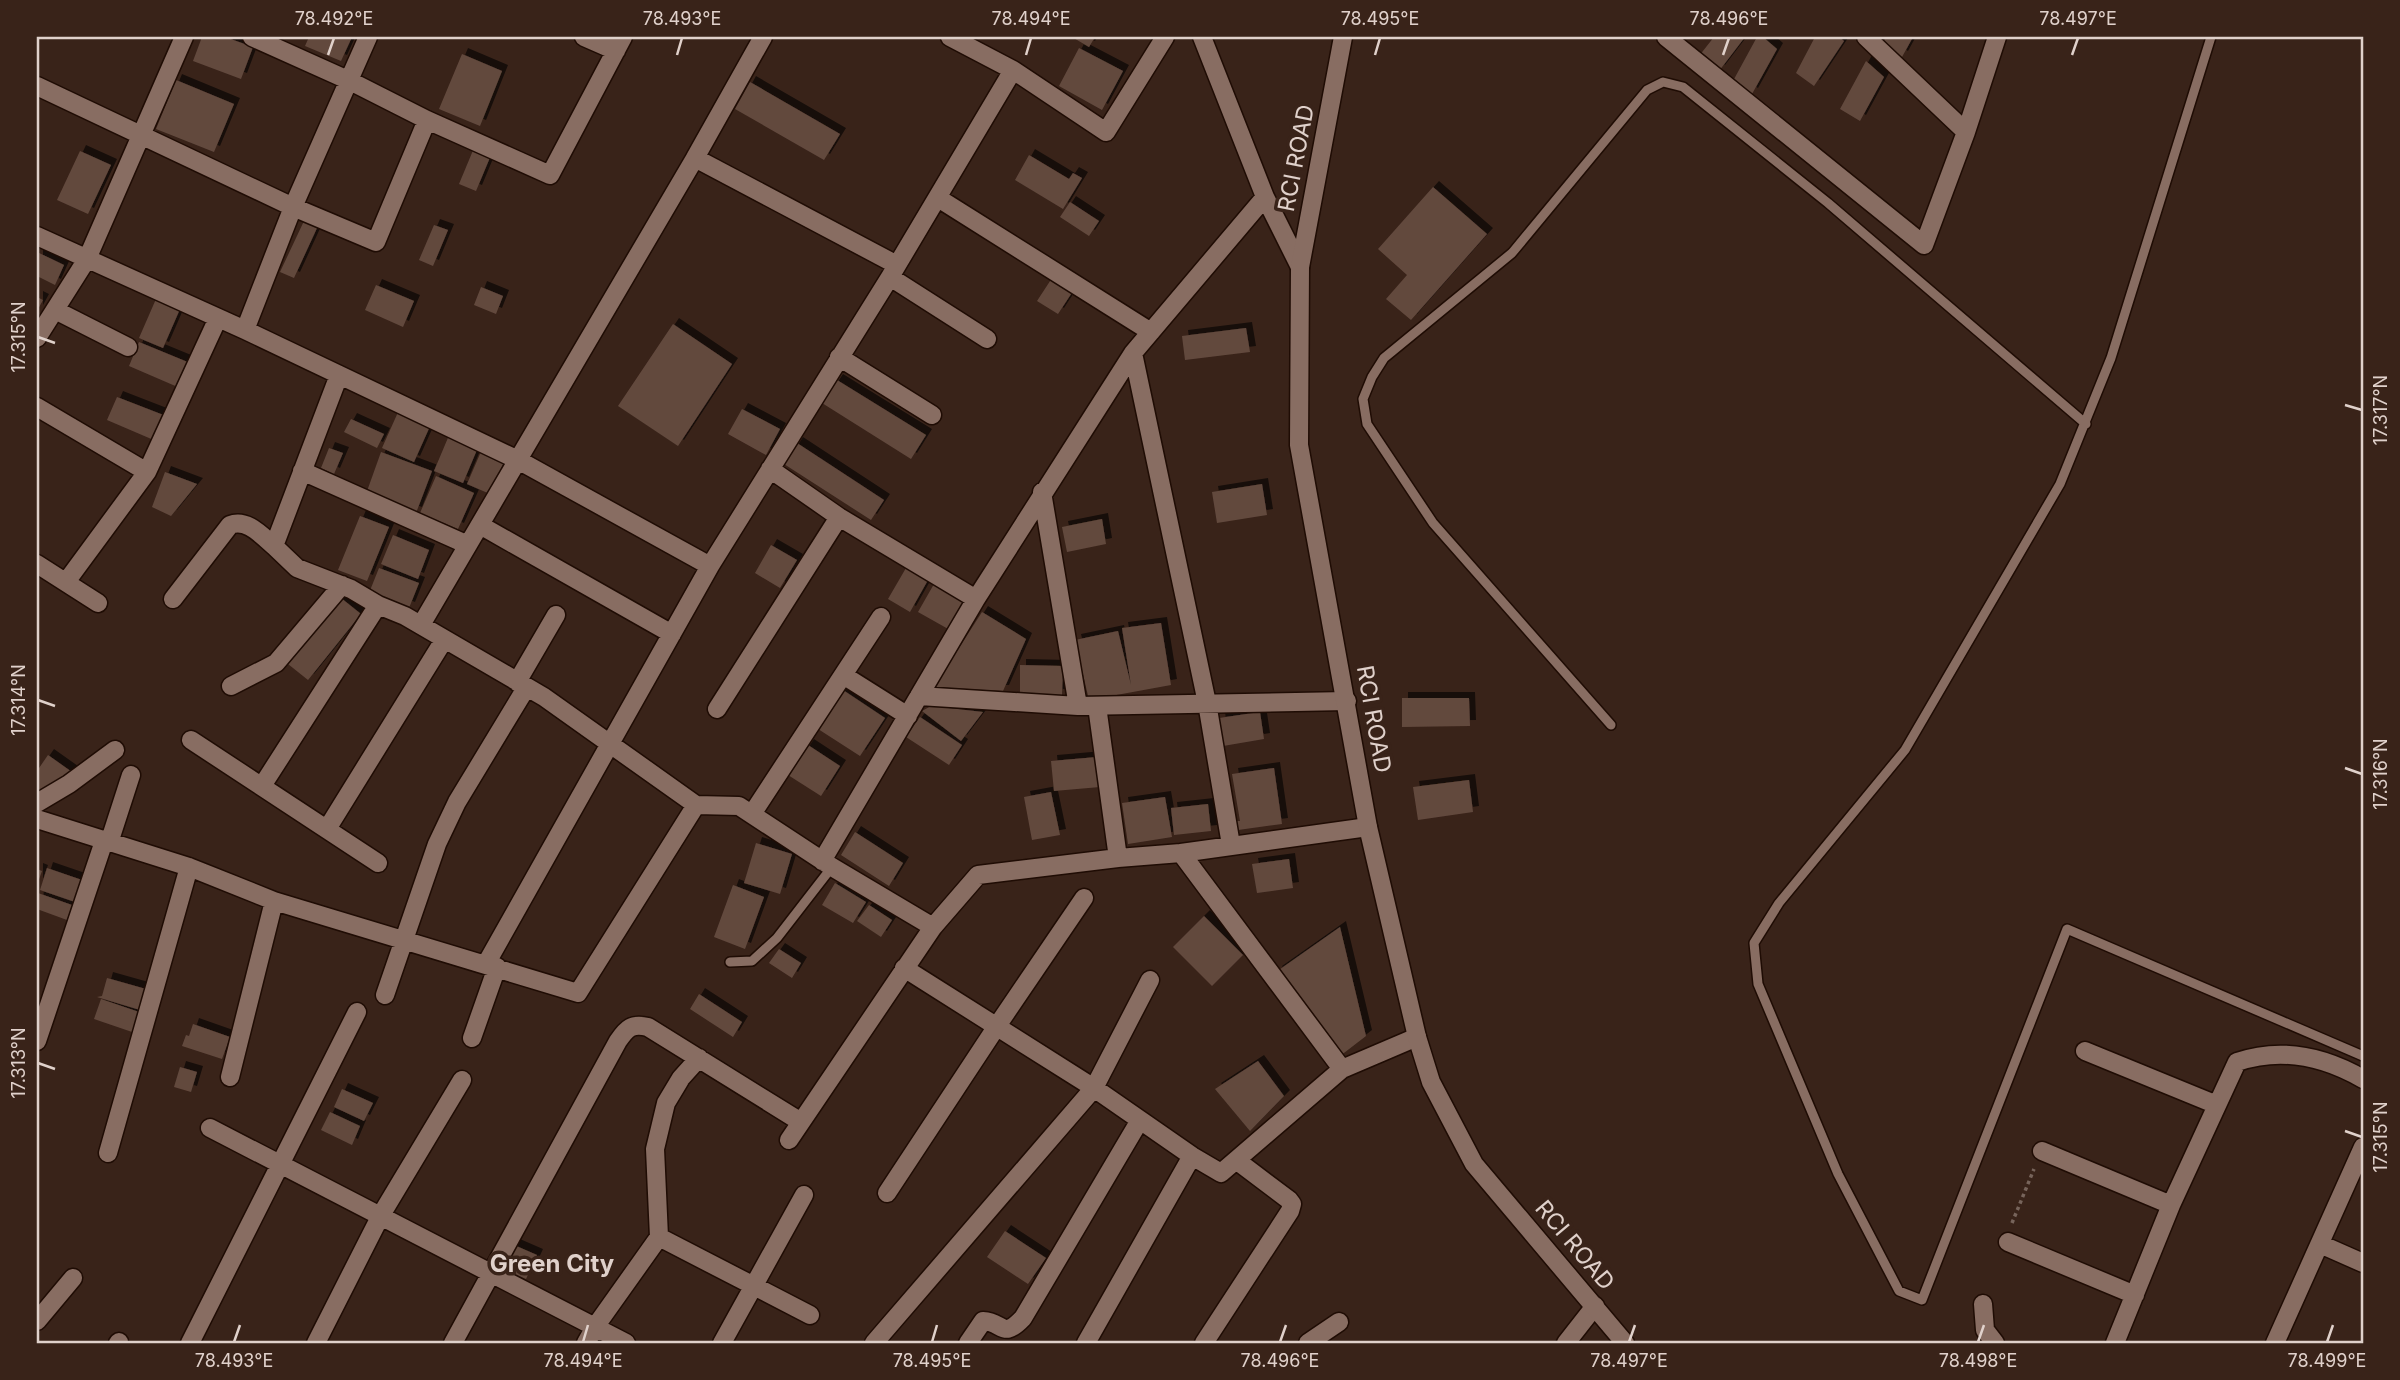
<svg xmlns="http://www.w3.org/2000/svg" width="2400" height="1380" font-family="Inter,sans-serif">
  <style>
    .building { fill: #62493e; filter: url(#shadow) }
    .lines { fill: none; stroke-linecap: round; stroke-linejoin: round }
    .lane-casing { stroke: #1f0c04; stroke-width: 12 }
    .street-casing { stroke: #1f0c04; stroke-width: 21 }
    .secondary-casing { stroke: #1f0c04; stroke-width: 21 }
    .path { stroke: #77645b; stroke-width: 3.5; stroke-dasharray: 3.5 3.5; stroke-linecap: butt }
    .lane { stroke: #886d62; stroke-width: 9 }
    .street { stroke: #886d62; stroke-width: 18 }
    .secondary { stroke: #886d62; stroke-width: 18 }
    .ticks { fill: none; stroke: #e0d1cb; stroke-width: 2.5 }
    .labels { text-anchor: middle; stroke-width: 7; stroke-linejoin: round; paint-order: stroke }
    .street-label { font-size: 23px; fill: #e0d1cb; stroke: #392319 }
    .neighbourhood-label { font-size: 24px; font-weight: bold; fill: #e0d1cb; stroke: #392319 }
    .neatline { fill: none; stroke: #e0d1cb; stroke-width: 2.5 }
    .ticks-label { font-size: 18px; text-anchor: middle; fill: #e0d1cb }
  </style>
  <defs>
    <filter id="shadow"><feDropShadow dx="6" dy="-6" stdDeviation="0" flood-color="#0009"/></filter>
  </defs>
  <rect width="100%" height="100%" fill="#392319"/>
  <!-- building -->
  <path class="building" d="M202 37H225L253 47 241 79 193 61Z
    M309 37H352L341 61 305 46Z
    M1072 37H1095L1089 47Z
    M1714 37H1745L1719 71 1699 56Z
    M1757 37H1763L1777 49 1752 94 1733 81Z
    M1815 37H1839L1844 41 1814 86 1796 73Z
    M1886 37H1913L1902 57 1882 44Z
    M1079 48 1123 71 1102 110 1059 86Z
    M462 54 502 71 480 126 439 109Z
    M1866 61 1884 77 1860 121 1840 109Z
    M176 80 234 104 214 152 156 129Z
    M750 82 840 134 824 160 735 109Z
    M474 148 491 155 476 191 459 184Z
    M80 151 111 165 88 214 57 200Z
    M1029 155 1069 179 1073 173 1082 178 1063 209 1015 180Z
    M1433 187 1487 234 1411 320 1386 299 1407 275 1378 249Z
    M1070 202 1099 221 1089 236 1060 217Z
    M304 221 317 228 294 278 280 272Z
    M434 225 448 230 433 266 419 260Z
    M37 252 64 265 55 285 37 276Z
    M1054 275 1075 288 1058 314 1037 301Z
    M376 285 414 301 403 327 365 310Z
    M481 287 503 296 496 314 474 305Z
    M37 297 43 300 37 311Z
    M156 299 180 309 163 348 139 338Z
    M673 324 732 364 678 446 618 406Z
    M1246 328 1250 352 1185 360 1182 336Z
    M139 342 190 363 180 388 129 366Z
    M837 380 926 435 911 459 822 403Z
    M117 397 166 416 156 441 107 420Z
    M742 409 780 429 766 455 728 434Z
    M399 410 431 424 414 462 382 448Z
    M351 419 384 434 377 448 344 432Z
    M450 433 479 445 463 483 434 471Z
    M797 443 884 500 871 520 784 464Z
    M483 447 506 457 490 494 467 484Z
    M329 448 343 453 334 474 321 468Z
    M381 452 432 471 416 513 366 494Z
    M165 472 197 484 171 516 152 507Z
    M436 476 474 493 458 529 420 513Z
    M1262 484 1267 515 1217 523 1212 492Z
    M360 516 389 527 367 581 338 570Z
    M1102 519 1106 544 1067 552 1062 527Z
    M393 535 429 550 418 579 381 564Z
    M771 545 797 560 780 588 755 573Z
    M379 568 419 583 409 608 369 593Z
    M906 568 928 580 910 612 888 599Z
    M934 584 966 603 950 630 918 612Z
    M341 598 361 614 308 680 288 664Z
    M982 612 1026 639 1003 691 934 687Z
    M1161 623 1171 685 1089 700 1075 640 1118 631 1131 685 1122 628Z
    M1020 665 1063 666 1062 695 1020 694Z
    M840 688 885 718 860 756 815 727Z
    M1402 698H1469L1470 726 1402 727Z
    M931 706 983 712 961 741 922 711Z
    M1260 712 1264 739 1223 746 1219 718Z
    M920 717 962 745 949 765 906 737Z
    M808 745 840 766 821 796 788 775Z
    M48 755 72 772 37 797V771Z
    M1097 757 1100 787 1054 791 1051 761Z
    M1274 768 1282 824 1238 830 1237 821H1240L1232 774Z
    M1469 780 1473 812 1418 820 1413 787Z
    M1051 792 1060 835 1032 840 1024 797Z
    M1165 797 1172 837 1128 844 1122 803Z
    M1208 804 1211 831 1174 835 1171 808Z
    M855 832 903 863 889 886 841 855Z
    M756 843 792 854 780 894 744 883Z
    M1289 859 1293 888 1257 893 1252 864Z
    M47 868 82 880 75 902 40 890Z
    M37 869 42 871 37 885Z
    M835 883 866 902 853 923 822 905Z
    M733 885 764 897 745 949 714 937Z
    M38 893 72 905 67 920 37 909Z
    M869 905 892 920 881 937 857 921Z
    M1204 916 1243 955 1212 986 1173 947Z
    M1340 927 1366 1036 1340 1056 1276 972Z
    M779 949 801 963 792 978 769 963Z
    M107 978 146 989 140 1010 97 997 102 996Z
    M699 994 742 1022 733 1037 690 1009Z
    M101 999 142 1013 135 1033 94 1019Z
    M193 1024 230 1037 222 1059 182 1046 186 1035 189 1036Z
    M1258 1061 1284 1096 1250 1131 1215 1089Z
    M180 1067 197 1072 191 1092 174 1087Z
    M342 1089 373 1103 364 1121 334 1107Z
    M330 1112 360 1126 352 1145 321 1130Z
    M1005 1231 1046 1258 1028 1284 987 1257Z
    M514 1245 537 1255 526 1279 503 1269Z"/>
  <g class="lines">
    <defs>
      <path id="lane" d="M2211 37 2111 358 2060 484 1905 750 1779 903 1754 943 1758 984 1838 1174 1899 1291 1922 1300 2067 929 2363 1056
        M1611 725 1433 523 1367 424 1363 399 1372 377 1384 358 1512 253 1647 90 1663 82 1683 87 1828 203 2086 424
        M730 962 752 961 777 938 832 867"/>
      <path id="street" d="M252 37 350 81 427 120 550 175 623 37
        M584 37 616 51
        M950 37 1013 70 1106 132 1165 37
        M1202 37 1265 197 1300 267
        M1666 37 1924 245 1966 132 1997 37
        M1866 37 1966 132
        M37 86 293 207 376 242 427 120
        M695 158 763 37
        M938 198 1151 332
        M37 236 245 330 518 460 710 566
        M890 277 987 339
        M55 310 128 347
        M245 330 293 207 368 37
        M37 338 87 259 184 37
        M1133 353 1207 703 1231 845
        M839 357 932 415
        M37 407 147 472
        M770 469 839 517 976 599
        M302 471 468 545
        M1042 492 1078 706
        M480 525 672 634
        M274 546 297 568 351 589 378 605 405 616 544 697 696 805 739 806 832 867 933 927
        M37 564 98 603
        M66 582 147 472 218 318
        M173 599 230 525C247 518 262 536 274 546L339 375
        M421 625 695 158 897 265
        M843 675 908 716
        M517 682 556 615
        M231 686 276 663 342 585
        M919 696 1078 706 1347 701
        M1097 706 1118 858
        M717 709 839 517
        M191 740 378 863
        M262 786 378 605
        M37 803 69 784 115 750
        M752 814 881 617
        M37 819 189 867 274 901 578 993 696 805
        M327 829 444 640
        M109 843 131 775
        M822 861 976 599 1133 353 1265 197
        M486 964 710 566 890 277 1013 70
        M904 968 1094 1088 1192 1156 1221 1173 1342 1069 1181 853 1368 827
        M385 995 437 844 457 802 526 688
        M472 1038 497 967
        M37 1041 104 841
        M2085 1051 2217 1105
        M1342 1069 1417 1037
        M230 1077 274 901
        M210 1128 626 1343
        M789 1140 933 927 978 875 1118 858 1181 853
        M2042 1151 2171 1205
        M108 1153 189 867
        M887 1193 997 1026 1084 898
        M659 1237 810 1315
        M2008 1242 2135 1295
        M2320 1244 2363 1263
        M1983 1304 1985 1330 1995 1343
        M37 1321 73 1278
        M118 1343 119 1342
        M190 1343 357 1012
        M316 1343 381 1215 462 1080
        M453 1343 618 1041C627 1028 632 1023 648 1027L801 1122
        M586 1343 595 1327 659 1237 655 1149 666 1103 681 1078 699 1058
        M722 1343 804 1195
        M874 1343 1094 1088 1150 980
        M968 1343 983 1321C1004 1322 1002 1340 1023 1318L1140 1120
        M1086 1343 1192 1156
        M1204 1343 1290 1211 1292 1204 1289 1200 1236 1160
        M1308 1343 1339 1322
        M1566 1343 1595 1306
        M2115 1343 2171 1205 2237 1062C2281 1047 2323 1056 2363 1079
        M2275 1343 2363 1147"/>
      <path id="secondary" d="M1343 37 1300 267 1299 445 1368 827 1417 1037 1431 1082 1474 1164 1625 1343"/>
    </defs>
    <!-- lane casing -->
    <use href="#lane" class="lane-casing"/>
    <!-- street casing -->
    <use href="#street" class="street-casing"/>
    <!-- secondary casing -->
    <use href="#secondary" class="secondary-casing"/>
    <!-- path -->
    <path class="path" d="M2012 1223 2034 1169"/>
    <!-- lane -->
    <use href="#lane" class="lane"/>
    <!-- street -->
    <use href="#street" class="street"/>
    <!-- secondary -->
    <use href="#secondary" class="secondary"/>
  </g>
  <!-- ticks -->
  <path class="ticks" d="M328 55 334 38M677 55 682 38M1026 55 1031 38M1375 55 1380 38M1723 55 1729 38M2072 55 2078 38M38 337 55 343M2345 405 2362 410M38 700 55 706M2345 768 2362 774M38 1063 55 1069M2345 1131 2362 1137M234 1342 240 1325M583 1342 588 1325M932 1342 937 1325M1280 1342 1286 1325M1629 1342 1635 1325M1978 1342 1984 1325M2327 1342 2333 1325"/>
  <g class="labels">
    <!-- street labels -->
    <g class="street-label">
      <text transform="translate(1296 158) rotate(-79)" y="8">RCI ROAD</text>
      <text transform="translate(1374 719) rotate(80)" y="8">RCI ROAD</text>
      <text transform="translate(1575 1245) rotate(50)" y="8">RCI ROAD</text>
    </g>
    <!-- neighbourhood labels -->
    <g class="neighbourhood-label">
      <text x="552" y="1272">Green City</text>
    </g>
  </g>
  <!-- border -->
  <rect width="2400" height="1380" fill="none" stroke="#392319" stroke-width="77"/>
  <rect x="38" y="38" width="2324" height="1304" class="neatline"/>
  <g class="ticks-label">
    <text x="334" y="25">78.492°E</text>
    <text x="682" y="25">78.493°E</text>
    <text x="1031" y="25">78.494°E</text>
    <text x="1380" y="25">78.495°E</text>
    <text x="1729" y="25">78.496°E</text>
    <text x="2078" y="25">78.497°E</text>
    <text transform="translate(19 337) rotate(-90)" y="6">17.315°N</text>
    <text transform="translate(2381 410) rotate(-90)" y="6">17.317°N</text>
    <text transform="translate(19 700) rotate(-90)" y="6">17.314°N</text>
    <text transform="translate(2381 774) rotate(-90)" y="6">17.316°N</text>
    <text transform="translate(19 1063) rotate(-90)" y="6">17.313°N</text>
    <text transform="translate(2381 1137) rotate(-90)" y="6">17.315°N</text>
    <text x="234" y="1367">78.493°E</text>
    <text x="583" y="1367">78.494°E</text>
    <text x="932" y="1367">78.495°E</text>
    <text x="1280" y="1367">78.496°E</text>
    <text x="1629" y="1367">78.497°E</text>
    <text x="1978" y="1367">78.498°E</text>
    <text x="2327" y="1367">78.499°E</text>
  </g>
</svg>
